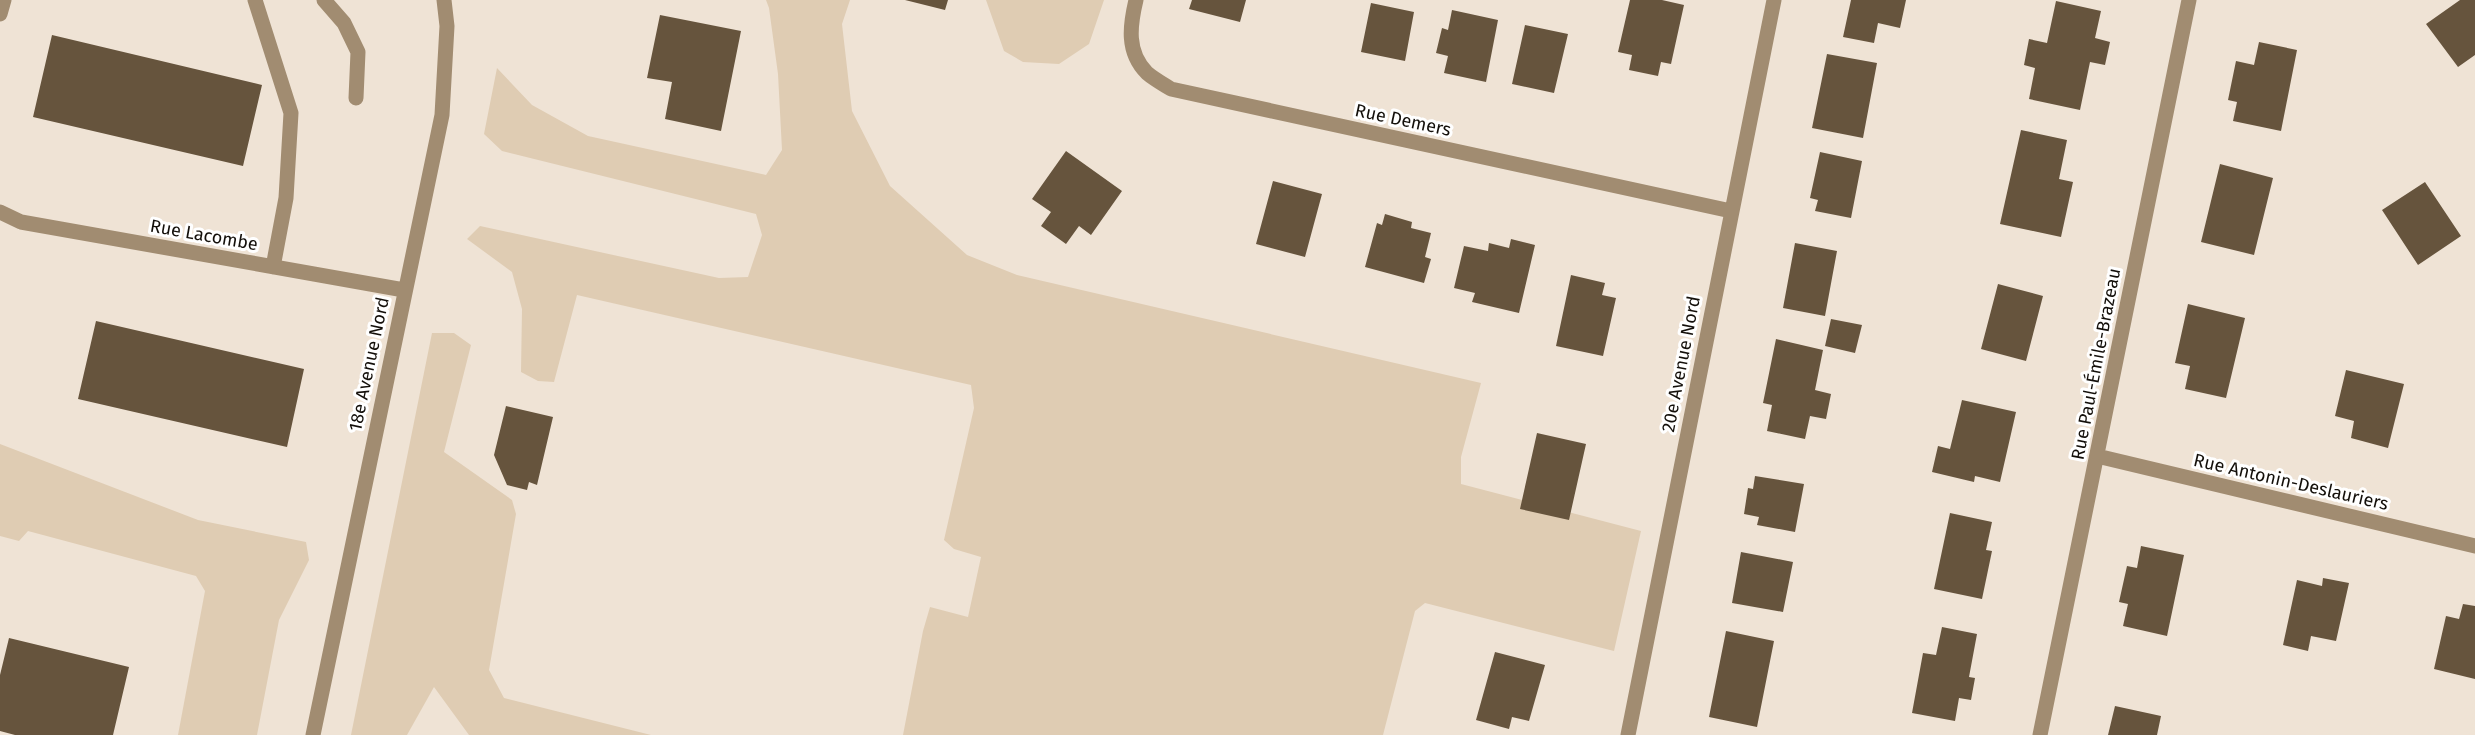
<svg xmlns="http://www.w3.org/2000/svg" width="2475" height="735" font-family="'Fira Sans',sans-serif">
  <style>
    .green { fill: #dfccb3 }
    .building { fill: #66543d }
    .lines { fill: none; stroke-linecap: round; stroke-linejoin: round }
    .minor { stroke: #a18c71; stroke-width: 15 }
    .labels { text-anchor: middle; stroke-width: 6; stroke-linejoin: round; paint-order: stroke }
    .street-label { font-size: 18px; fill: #130f0a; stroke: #fff }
  </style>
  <rect width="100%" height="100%" fill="#efe3d5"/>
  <!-- green -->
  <path class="green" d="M766 0H850L842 24 852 111 890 186 967 255 1017 275 1481 383 1461 457V484L1641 531 1614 651 1425 603 1415 611 1383 735H903L923 631 930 607 968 617 981 557 954 549 944 540 974 408 971 385 577 295 554 382 538 381 521 372 522 309 512 272 467 239 480 226 719 278 748 277 762 235 756 214 502 151 484 134 497 68 532 105 588 136 766 175 782 150 778 74 769 8Z
    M986 0H1104L1089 44 1059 64 1023 62 1004 51Z
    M432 333H454L471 345 444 452 512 500 516 514 489 670 504 698 651 735H469L434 687 407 735H351Z
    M0 444 198 520 306 542 309 560 279 620 257 735H178L205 591 196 576 28 531 19 541 0 536Z"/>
  <!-- building -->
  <path class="building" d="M905 0H948L945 10Z
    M1192 0H1246L1240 22 1189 9Z
    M1630 0H1662L1684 5 1671 64 1661 62 1658 76 1629 70 1632 55 1618 52Z
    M1851 0H1906L1900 28 1878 23 1874 43 1843 37Z
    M2460 0H2475V55L2458 67 2426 24Z
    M2056 1 2101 11 2095 38 2110 42 2105 65 2090 62 2080 110 2029 99 2035 68 2024 65 2029 39 2047 43Z
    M1371 3 1414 12 1405 61 1361 52Z
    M1452 10 1498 20 1486 82 1444 73 1448 56 1436 53 1442 28 1448 30Z
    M660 15 741 31 721 131 665 119 672 82 647 78Z
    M1525 25 1568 34 1554 93 1512 84Z
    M52 35 262 85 243 166 33 117Z
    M2259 42 2297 50 2281 131 2233 121 2237 102 2228 100 2236 61 2254 65Z
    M1827 54 1877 63 1863 138 1812 128Z
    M2021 130 2067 140 2059 179 2073 182 2061 237 2000 224Z
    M1066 151 1122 191 1091 235 1079 226 1066 244 1041 226 1051 212 1032 199Z
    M1820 152 1862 161 1851 218 1815 211 1818 200 1810 198Z
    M2220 164 2273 178 2254 255 2201 242Z
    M1273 181 1322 194 1305 257 1256 244Z
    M2425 182 2461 236 2418 265 2382 210Z
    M1385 214 1412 222 1411 228 1431 233 1425 257 1431 259 1424 283 1365 267 1377 223 1382 225Z
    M1511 239 1535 245 1519 313 1472 302 1475 293 1454 288 1464 246 1488 251 1489 243 1509 248Z
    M1795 243 1837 251 1825 316 1783 308Z
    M1571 275 1605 283 1602 295 1616 298 1603 356 1556 346Z
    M1998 284 2043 296 2026 361 1981 349Z
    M2188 304 2245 318 2226 398 2185 389 2190 366 2175 363Z
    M1831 319 1862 325 1855 353 1825 346Z
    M96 321 304 369 287 447 78 399Z
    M1776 339 1823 350 1815 390 1831 394 1826 419 1810 416 1805 439 1767 431 1772 405 1763 403Z
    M2346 370 2404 384 2388 448 2351 438 2354 421 2335 416Z
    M1962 400 2016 412 2000 482 1975 476 1974 482 1932 472 1938 446 1950 449Z
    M506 406 553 417 537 485 529 482 527 490 507 485 494 455Z
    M1537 433 1586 444 1569 520 1520 509Z
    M1755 476 1804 484 1795 532 1757 525 1759 517 1744 514 1748 488 1753 489Z
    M1950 513 1992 522 1986 550 1992 551 1982 599 1934 589Z
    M2141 546 2184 555 2167 636 2123 626 2128 604 2119 602 2127 566 2137 568Z
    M1741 552 1793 562 1783 612 1732 603Z
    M2323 578 2349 583 2336 641 2311 636 2308 651 2283 645 2297 580 2322 586Z
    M2463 604 2475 606V679L2434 669 2446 616 2459 619Z
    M1942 627 1977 634 1969 677 1975 678 1971 700 1959 698 1955 721 1912 713 1923 653 1936 655Z
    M1726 631 1774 641 1757 727 1709 717Z
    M9 638 129 667 113 735H15L0 731V675Z
    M1495 652 1545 665 1529 721 1512 717 1509 729 1476 720Z
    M2115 706 2161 716 2157 735H2108Z"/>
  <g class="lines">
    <!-- minor -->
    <path class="minor" d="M255 0 291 113 286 198 273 267
      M324 0 344 23 358 52 356 98
      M1136 0C1130 25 1126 52 1147 73 1154 79 1163 84 1171 89L1731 211
      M0 14 4 0
      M0 212 21 222 404 290
      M2097 456 2475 546
      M313 735 442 115 447 26 444 0
      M1628 735 1774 0
      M2040 735 2189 0"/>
  </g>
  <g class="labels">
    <!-- street labels -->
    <g class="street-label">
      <text transform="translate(1403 120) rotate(12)" y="6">Rue Demers</text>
      <text transform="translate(204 235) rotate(10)" y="6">Rue Lacombe</text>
      <text transform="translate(369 364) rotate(-78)" y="6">18e Avenue Nord</text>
      <text transform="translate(1681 364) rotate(-79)" y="6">20e Avenue Nord</text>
      <text transform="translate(2096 364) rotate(-79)" y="6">Rue Paul-Émile-Brazeau</text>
      <text transform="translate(2291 482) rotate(13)" y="6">Rue Antonin-Deslauriers</text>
    </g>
  </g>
</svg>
